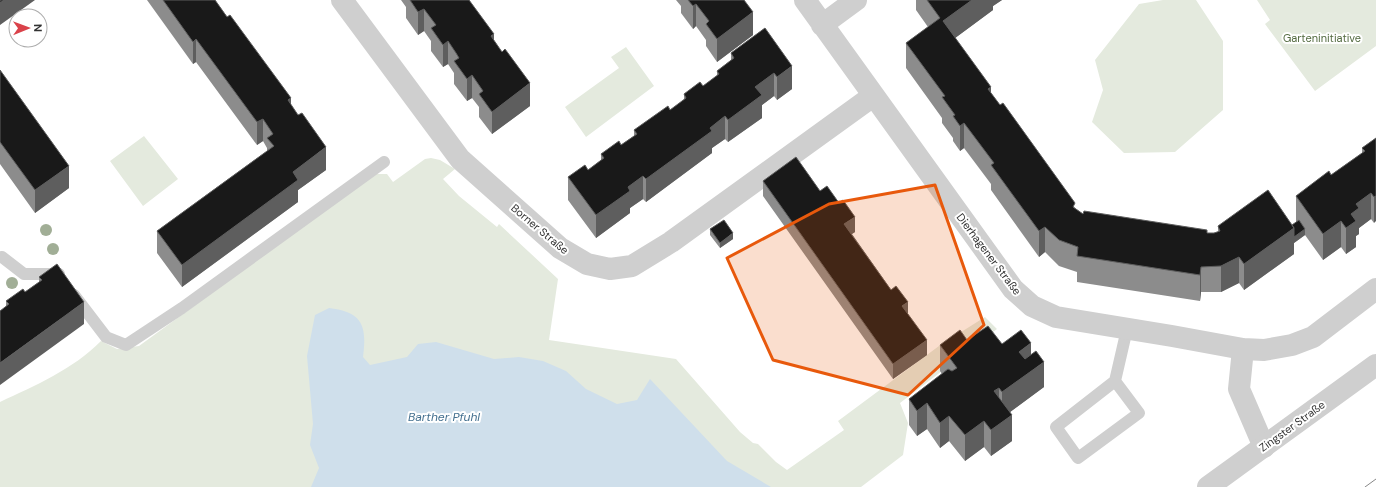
<svg xmlns="http://www.w3.org/2000/svg" width="1376" height="487" font-family="'DM Sans',sans-serif">
  <style>
    .green { fill: #e4eade }
    .water { fill: #cfdfeb }
    .lines { fill: none; stroke-linecap: round; stroke-linejoin: round }
    .service { stroke: #cfcfcf; stroke-width: 12 }
    .minor { stroke: #cfcfcf; stroke-width: 22 }
    .tertiary { stroke: #cfcfcf; stroke-width: 22 }
    .tram { stroke: #878787; stroke-width: 1 }
    .tree { fill: #a1ae96 }
    .wall { fill: #8c8c8c }
    .shaded-wall { fill: #5e5e5e }
    .building { fill: #191919; stroke: #5e5e5e }
    .marked { fill: #e8590c; fill-opacity: 0.2; stroke: #e8590c; stroke-width: 3; stroke-linejoin: round }
    .labels { text-anchor: middle; stroke-width: 4; stroke-linejoin: round; paint-order: stroke }
    .park-label { font-size: 11px; fill: #546b41; stroke: #fff }
    .street-label { font-size: 11px; fill: #323232; stroke: #fff }
    .water-label { font-size: 12px; font-style: italic; fill: #44708f; stroke: #fff }
  </style>
  <rect width="100%" height="100%" fill="#fff"/>
  <!-- green -->
  <path class="green" d="M1163 0H1196L1223 41V110L1175 152 1124 153 1092 122 1103 90 1095 60 1139 4Z
    M1257 0H1376V46L1315 91 1265 24 1270 20Z
    M626 47 654 86 586 137 565 107 619 68 611 57Z
    M144 136 178 179 143 206 110 161Z
    M431 158 440 160 455 169 443 179 459 196 497 227 499 224 558 279 549 340 676 359 740 432 753 443 758 444 776 462 787 470 844 430 838 421 939 346 985 317 997 329 900 403 908 423 903 455 861 487H0V402C36 385 72 370 101 341L117 349 139 346 375 174H387L393 182 425 159Z"/>
  <!-- water -->
  <path class="water" d="M329 308C363 312 367 326 363 357L370 365 407 357 418 344 436 342 494 359 519 357 543 361 566 371 586 389 617 404 637 400 650 379 727 461 771 487H311L319 468 310 445 313 424 307 356 315 315Z"/>
  <g class="lines">
    <!-- service -->
    <path class="service" d="M2 257 24 274H59
      M74 295 106 337 126 345 182 308 384 162
      M1115 381 1139 413 1078 458 1056 427 1115 381 1127 329"/>
    <!-- minor -->
    <path class="minor" d="M342 0 460 159 560 248 587 264 610 269 632 266 671 242 873 96
      M805 0 1013 289 1032 306 1056 317 1172 336 1243 349 1264 350 1292 345 1313 337 1376 289
      M822 25 856 0
      M1243 349 1239 389 1264 447"/>
    <!-- tertiary -->
    <path class="tertiary" d="M1208 487 1376 365"/>
    <!-- tram -->
    <path class="tram" d="M1365 487 1376 479"/>
  </g>
  <!-- trees -->
  <g class="tree">
    <circle cx="46" cy="230" r="6"/>
    <circle cx="53" cy="249" r="6"/>
    <circle cx="12" cy="283" r="6"/>
  </g>
  <!-- wall -->
  <path class="wall" d="M147 0H215L291 105 326 170 298 190V202L182 287 157 253V231L267 151V148L263 141 257 145 196 62 193 64Z
    M401 0H469L494 41 530 106 492 134 479 117V107L472 98 467 101 454 84V73L448 64 443 67 431 51V41L424 31 418 35 406 18V7Z
    M676 0H744L753 35 717 62 706 46V40L696 26 693 29 681 13V6Z
    M916 0H1002L993 6V10L955 38 991 93 1075 208 1083 214 1207 233H1214L1218 232V226L1292 225 1296 222V196L1331 175 1362 153V148L1376 138 1374 223 1371 219 1359 228V234L1356 236V247L1346 254 1341 247 1323 260 1305 235 1294 243V254L1244 290 1239 283 1221 292H1201L1200 301 1077 282V272L1059 266 1045 252 1039 257 991 190V184L964 148 960 151 953 141V138L942 123V118L906 68V43L928 27 916 10Z
    M765 28 792 89 777 100 774 96 762 105V118L728 142 725 139 712 148V153L646 202 643 199 630 208V213L596 238 568 200V177L588 170 601 160V154L621 145 634 136V130L670 110 684 100V94L703 86 717 76V71L731 60V53Z
    M0 70 69 188 35 213 0 164Z
    M763 181 820 191 855 232 852 234 908 314 927 355 893 379 763 196Z
    M710 229 733 239 720 248 710 235Z
    M39 277 84 324 6 306V301L25 292 39 282Z
    M967 340 1002 344 1031 354 1044 387 1010 412 1012 441 991 456 984 447 965 461 949 441 940 448 927 429 917 436 909 425V399L942 374 940 371V345Z"/>
  <!-- shaded-wall -->
  <path class="shaded-wall" d="M4 0H35L0 25V3Z
    M972 0H1002L993 6V10L943 47V21Z
    M696 4V26L693 29V6Z
    M424 9V31L418 35V12Z
    M753 12V35L717 62V39Z
    M494 34V56L491 36Z
    M196 39V62L193 64V42Z
    M448 41V64L443 67V45Z
    M792 66V89L777 100V77Z
    M774 73V96L762 105V118L728 142V120L755 87Z
    M472 75V98L467 101V79Z
    M530 83V106L492 134V112Z
    M991 87V113L988 89Z
    M291 98V120L288 100Z
    M725 116V139L712 148V153L646 202V179L710 128Z
    M263 119V141L257 145V122Z
    M964 123V148L960 151V126Z
    M326 147V170L298 190V202L182 287V265L293 172Z
    M69 166V188L35 213V190Z
    M643 176V199L630 208V213L596 238V215L628 187Z
    M1371 193V219L1359 228V234L1356 236V247L1346 254V228L1351 214 1356 204Z
    M1376 196V221L1374 223V197Z
    M855 217V232L844 239V224Z
    M1341 221V247L1323 260V234Z
    M1045 227V252L1039 257V231Z
    M1294 228 1305 229V235L1294 243V254L1244 290V264Z
    M733 233V239L720 248V243Z
    M1239 257V283L1221 292V266Z
    M1201 267V292L1200 301V275Z
    M84 302V324L0 385V363Z
    M908 302V317L902 306Z
    M927 340V355L893 379V364Z
    M1031 343V369L1019 352Z
    M1044 362V387L1002 418V392Z
    M999 388V414L994 391Z
    M927 403V429L917 436V411Z
    M1012 415V441L991 456V430Z
    M949 416V441L940 448V423Z
    M984 421V447L965 461V435Z"/>
  <!-- building -->
  <path class="building" d="M0 0H4L0 3Z
    M163 0H215L227 17 230 15 291 98 288 100 298 115 302 113 326 147 293 172 298 180 182 265 157 231 274 146 267 138 273 134 263 119 257 122 196 39 193 42Z
    M410 0H469L494 34 491 36 502 52 505 49 530 83 492 112 479 94 483 91 472 75 467 79 454 61 459 58 456 53 448 41 443 45 431 28 436 25 424 9 418 12Z
    M688 0H744L753 12 717 39 706 24 709 21 696 4 693 6Z
    M927 0H972L943 21 991 87 988 89 1000 105 1003 103 1075 203 1073 207 1083 214 1084 211 1207 230V233H1214L1220 231 1218 226 1268 190 1294 228 1244 264 1239 257 1221 266 1201 267 1200 275 1077 256 1078 247 1059 240 1045 227 1039 231 991 165 994 163 964 123 960 126 953 116 955 115 942 97 945 96 906 43 940 18Z
    M765 28 792 66 777 77 774 73 755 87 762 95 728 120 725 116 710 128 712 131 646 179 643 176 628 187 630 191 596 215 568 177 585 165 588 170 604 158 601 154 619 141 621 145 637 134 634 130 668 106 670 110 686 98 684 94 700 82 703 86 719 74 717 71 734 58 731 53Z
    M0 70 69 166 35 190 0 142Z
    M1376 138V196L1374 197 1371 193 1356 204 1359 208 1351 214 1356 221 1346 228 1341 221 1323 234 1296 196 1329 171 1331 175 1365 151 1362 148Z
    M796 157 820 191 827 186 839 203 843 200 855 217 844 224 891 290 896 286 908 302 902 306 927 340 893 364 763 181Z
    M724 220 733 233 720 243 710 229Z
    M1299 220 1305 229 1294 237V228L1292 225Z
    M57 264 84 302 0 363V311L9 304 6 301 23 289 25 292 42 280 39 277Z
    M988 326 1002 344 1021 330 1031 343 1019 352 1025 359 1036 351 1044 362 1002 392 999 388 994 391 1012 415 991 430 984 421 965 435 949 416 940 423 927 403 917 411 909 399 948 369 952 371 957 368 940 345 960 330 967 340Z"/>
  <!-- marked area -->
  <path class="marked" d="M935 185 984 325 908 395 773 360 727 258 829 204Z"/>
  <g class="labels">
    <!-- park labels -->
    <g class="park-label">
      <text x="1322" y="42">Garteninitiative</text>
    </g>
    <!-- street labels -->
    <g class="street-label">
      <text transform="translate(540 229) rotate(40)" y="4">Borner Straße</text>
      <text transform="translate(989 254) rotate(53)" y="4">Dierhagener Straße</text>
      <text transform="translate(1292 426) rotate(-36)" y="4">Zingster Straße</text>
    </g>
    <!-- water labels -->
    <g class="water-label">
      <text x="444" y="421">Barther Pfuhl</text>
    </g>
  </g>
  <!-- north arrow -->
  <g transform="translate(28 28) rotate(89)"><circle r="19" fill="#ffffff" stroke="#adadad"/>
  <path d="M0-3L7 15L0 10L-7 15Z" fill="#da424a"/>
  <text y="-6" font-size="11" font-weight="bold" text-anchor="middle" fill="#323232">N</text>
  </g>
</svg>
